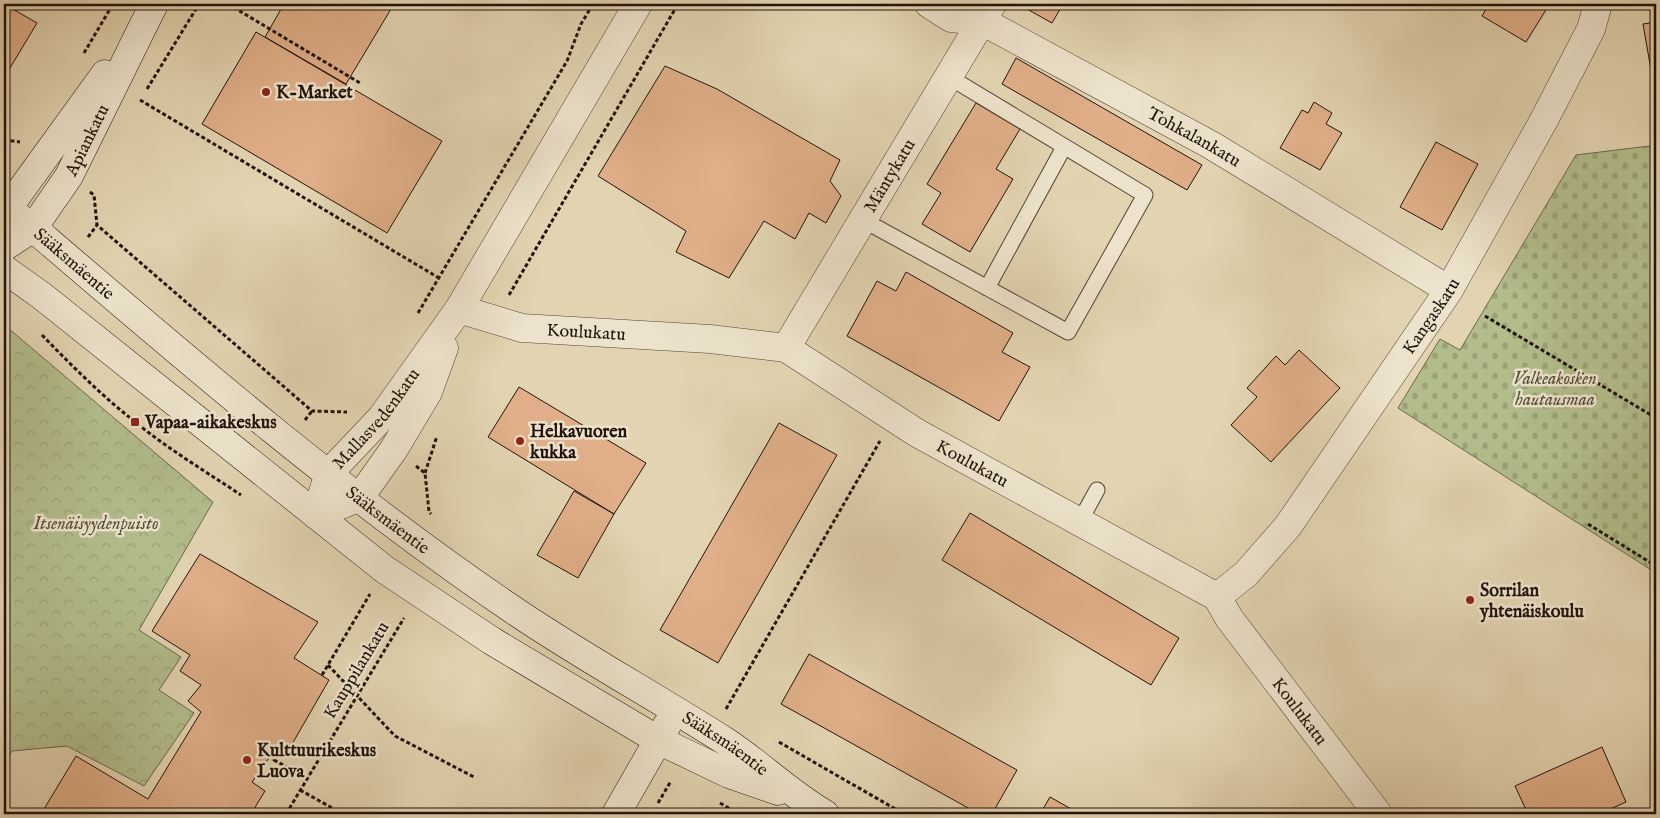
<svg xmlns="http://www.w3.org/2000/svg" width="1660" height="818" font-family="'IM FELL English',serif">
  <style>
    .forest { fill: url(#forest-crowns); stroke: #6a684c }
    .cemetery { fill: url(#cemetery-stones); stroke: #6a684c }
    .building { fill: #e0af89; stroke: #21130c }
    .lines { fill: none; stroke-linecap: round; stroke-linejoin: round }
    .lane-casing { stroke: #524335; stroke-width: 17 }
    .street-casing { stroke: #524335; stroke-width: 29 }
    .secondary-casing { stroke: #21130c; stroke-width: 29 }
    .path { stroke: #21130c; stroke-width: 3; stroke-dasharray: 4 2.5; stroke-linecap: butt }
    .lane { stroke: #ede3cc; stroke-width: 15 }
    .street { stroke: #ede3cc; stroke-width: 28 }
    .secondary { stroke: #ede3cc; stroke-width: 28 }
    .poi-dot { fill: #8f2418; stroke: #ede3cc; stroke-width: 2 }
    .labels { text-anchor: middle; stroke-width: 5; stroke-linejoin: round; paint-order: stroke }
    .poi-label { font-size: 18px; font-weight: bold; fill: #21130c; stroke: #ede3cc; text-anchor: start }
    .street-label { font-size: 18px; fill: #21130c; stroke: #ede3cc }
    .park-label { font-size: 18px; font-style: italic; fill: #544e39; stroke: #ede3cc }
  </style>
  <defs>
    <pattern id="forest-crowns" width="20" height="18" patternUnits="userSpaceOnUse" patternTransform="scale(1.25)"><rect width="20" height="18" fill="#b3bd8c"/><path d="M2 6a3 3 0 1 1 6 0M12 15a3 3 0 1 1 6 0" fill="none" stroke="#9aa278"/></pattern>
    <pattern id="cemetery-stones" width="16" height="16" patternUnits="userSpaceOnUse" patternTransform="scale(1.25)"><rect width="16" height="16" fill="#b3bd8c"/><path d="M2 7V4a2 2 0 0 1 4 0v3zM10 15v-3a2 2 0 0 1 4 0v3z" fill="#9aa278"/></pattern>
  </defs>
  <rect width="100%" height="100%" fill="#e3d4b1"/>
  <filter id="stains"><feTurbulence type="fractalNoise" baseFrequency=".004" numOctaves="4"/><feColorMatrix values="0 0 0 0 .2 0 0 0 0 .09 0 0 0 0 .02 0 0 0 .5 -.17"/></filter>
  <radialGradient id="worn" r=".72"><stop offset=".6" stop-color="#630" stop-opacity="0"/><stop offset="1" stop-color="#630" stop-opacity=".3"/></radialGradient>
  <!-- forest -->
  <path class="forest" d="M8 328 213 502 139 630 181 657 159 690 194 713 144 786 67 746 12 751 4 764V334Z"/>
  <!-- cemetery -->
  <path class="cemetery" d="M1649 146 1656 156V573L1398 408 1440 339 1460 350 1576 155Z"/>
  <!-- building -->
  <path class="building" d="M4 4 37 23 4 78Z
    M284 4H394L346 84 265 37Z
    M1018 4H1063L1052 23Z
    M1489 4H1547L1549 5 1526 42 1482 16Z
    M1656 22V69L1651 70 1643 24Z
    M256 32 442 141 387 233 202 124Z
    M1016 58 1202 165 1187 190 1002 84Z
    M665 66 717 89 840 160 830 181 841 196 826 223 809 213 795 239 764 221 729 278 676 252 686 231 598 176Z
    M1314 102 1332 113 1326 124 1342 133 1320 170 1280 148 1302 110 1308 113Z
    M976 103 1020 129 996 169 1013 179 970 252 922 224 941 193 927 184Z
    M1436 142 1478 164 1442 230 1400 207Z
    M906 272 1013 333 1002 352 1030 367 999 421 847 336 877 281 896 291Z
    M1299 350 1340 388 1271 462 1231 425 1257 397 1247 388 1276 356 1285 365Z
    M519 387 646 463 614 514 488 437Z
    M779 423 837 455 718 663 660 630Z
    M574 491 614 514 578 578 537 555Z
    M970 513 1179 638 1151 685 942 560Z
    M200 554 318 622 294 658 329 680 284 758 274 751 252 782 265 791 251 814H41L76 756 148 799 201 712 188 701 201 685 180 671 190 655 152 631Z
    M809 654 1017 770 992 814H979L781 704Z
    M1602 747 1626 802 1599 814H1528L1515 786Z
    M1050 797 1080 814H1040Z"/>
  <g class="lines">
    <defs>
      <path id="lane" d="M863 220 1068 332 1145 195 949 77
        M987 288 1064 147
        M1079 523 1097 490"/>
      <g id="street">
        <path id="s1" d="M929 4 951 18 982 21 1211 145 1449 290"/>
        <path id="s2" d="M459 309 522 328 710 339 786 348 917 433 1217 597 1229 618 1378 814"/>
        <path id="s3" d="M786 348 992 4"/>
        <path id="s4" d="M316 515 329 473 382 417 459 309 638 4"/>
        <path d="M316 515 360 497 394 449 428 392 444 348"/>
        <path id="s5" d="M1217 597 1246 574 1288 526 1449 290 1544 120 1591 29 1598 4"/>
      </g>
      <g id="secondary">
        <path id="s6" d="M4 206 33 228C186 359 340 492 506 605 577 654 653 695 725 741 760 764 789 793 825 814"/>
        <path d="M4 218 8 208 105 74"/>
        <path id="s7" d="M4 247 33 228 69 176 154 4"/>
        <path d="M4 269 42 296 384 569 492 641 658 740 729 774 778 791"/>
        <path d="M616 814 667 725"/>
      </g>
    </defs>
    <!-- lane casing -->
    <use href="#lane" class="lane-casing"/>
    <!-- street casing -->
    <use href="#street" class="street-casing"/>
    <!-- secondary casing -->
    <use href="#secondary" class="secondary-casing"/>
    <!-- path -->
    <path class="path" d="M228 4 360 83
      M84 53 113 4
      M147 89 199 4
      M140 100 439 278
      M4 140 20 142
      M90 192 94 195 97 225 312 411 347 412
      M88 237 97 225
      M509 295 678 4
      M418 313 567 61 581 24 593 4
      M1485 316 1656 418
      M42 335C71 365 101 395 134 421 168 449 205 471 241 495
      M305 420 312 411
      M416 466 425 473 429 512 431 514
      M425 473 437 436
      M1588 524 1656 566
      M328 665 395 736 474 777
      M322 675 370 594
      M726 709 880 441
      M779 742 904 814
      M277 754 274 760 307 778
      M300 790 343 814
      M658 803 671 781
      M720 803 739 814
      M286 814 404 618"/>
    <!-- lane -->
    <use href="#lane" class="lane"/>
    <!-- street -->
    <use href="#street" class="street"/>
    <!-- secondary -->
    <use href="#secondary" class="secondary"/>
  </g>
  <!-- markers -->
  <g class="poi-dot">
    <circle cx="266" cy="92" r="5"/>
    <rect x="130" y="417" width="10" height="10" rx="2.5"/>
    <circle cx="520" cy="441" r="5"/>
    <circle cx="1470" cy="600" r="5"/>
    <circle cx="247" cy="760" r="5"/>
  </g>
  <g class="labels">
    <!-- poi labels -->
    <g class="poi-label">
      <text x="276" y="98">K-Market</text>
      <text x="145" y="428">Vapaa-aikakeskus</text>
      <text x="530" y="437">Helkavuoren<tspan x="530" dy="21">kukka</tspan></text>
      <text x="1480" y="596">Sorrilan<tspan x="1480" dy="21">yhtenäiskoulu</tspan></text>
      <text x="257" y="756">Kulttuurikeskus<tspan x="257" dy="21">Luova</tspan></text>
    </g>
    <!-- street labels -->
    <g class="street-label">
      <text dy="6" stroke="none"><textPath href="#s1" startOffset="299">Tohkalankatu</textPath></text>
      <text dy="6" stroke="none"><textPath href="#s7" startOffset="138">Apiankatu</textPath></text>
      <text dy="6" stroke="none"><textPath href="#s3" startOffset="201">Mäntykatu</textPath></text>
      <text dy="6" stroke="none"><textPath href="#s6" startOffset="91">Sääksmäentie</textPath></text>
      <text dy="6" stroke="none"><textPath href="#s5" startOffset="355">Kangaskatu</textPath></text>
      <text dy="6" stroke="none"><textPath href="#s2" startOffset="130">Koulukatu</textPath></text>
      <text dy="6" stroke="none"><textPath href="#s4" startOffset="116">Mallasvedenkatu</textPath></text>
      <text dy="6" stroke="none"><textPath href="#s2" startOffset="550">Koulukatu</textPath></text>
      <text dy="6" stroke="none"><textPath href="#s6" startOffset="496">Sääksmäentie</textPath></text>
      <text transform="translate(356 670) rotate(-59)" y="6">Kauppilankatu</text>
      <text dy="6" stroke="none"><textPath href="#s2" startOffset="970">Koulukatu</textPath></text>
      <text dy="6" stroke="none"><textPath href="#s6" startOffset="901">Sääksmäentie</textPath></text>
    </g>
    <!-- park labels -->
    <g class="park-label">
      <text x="1555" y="384">Valkeakosken<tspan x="1555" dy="21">hautausmaa</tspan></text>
      <text x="96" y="529">Itsenäisyydenpuisto</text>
    </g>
  </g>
  <!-- margin -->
  <rect width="1660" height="818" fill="none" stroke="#e3d4b1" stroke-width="20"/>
  <rect x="5" y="5" width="1650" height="808" fill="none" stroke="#21130c" stroke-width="2.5"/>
  <rect x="10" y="10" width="1640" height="798" fill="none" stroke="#21130c"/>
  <rect width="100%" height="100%" filter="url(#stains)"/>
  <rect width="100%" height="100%" fill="url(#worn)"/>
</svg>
